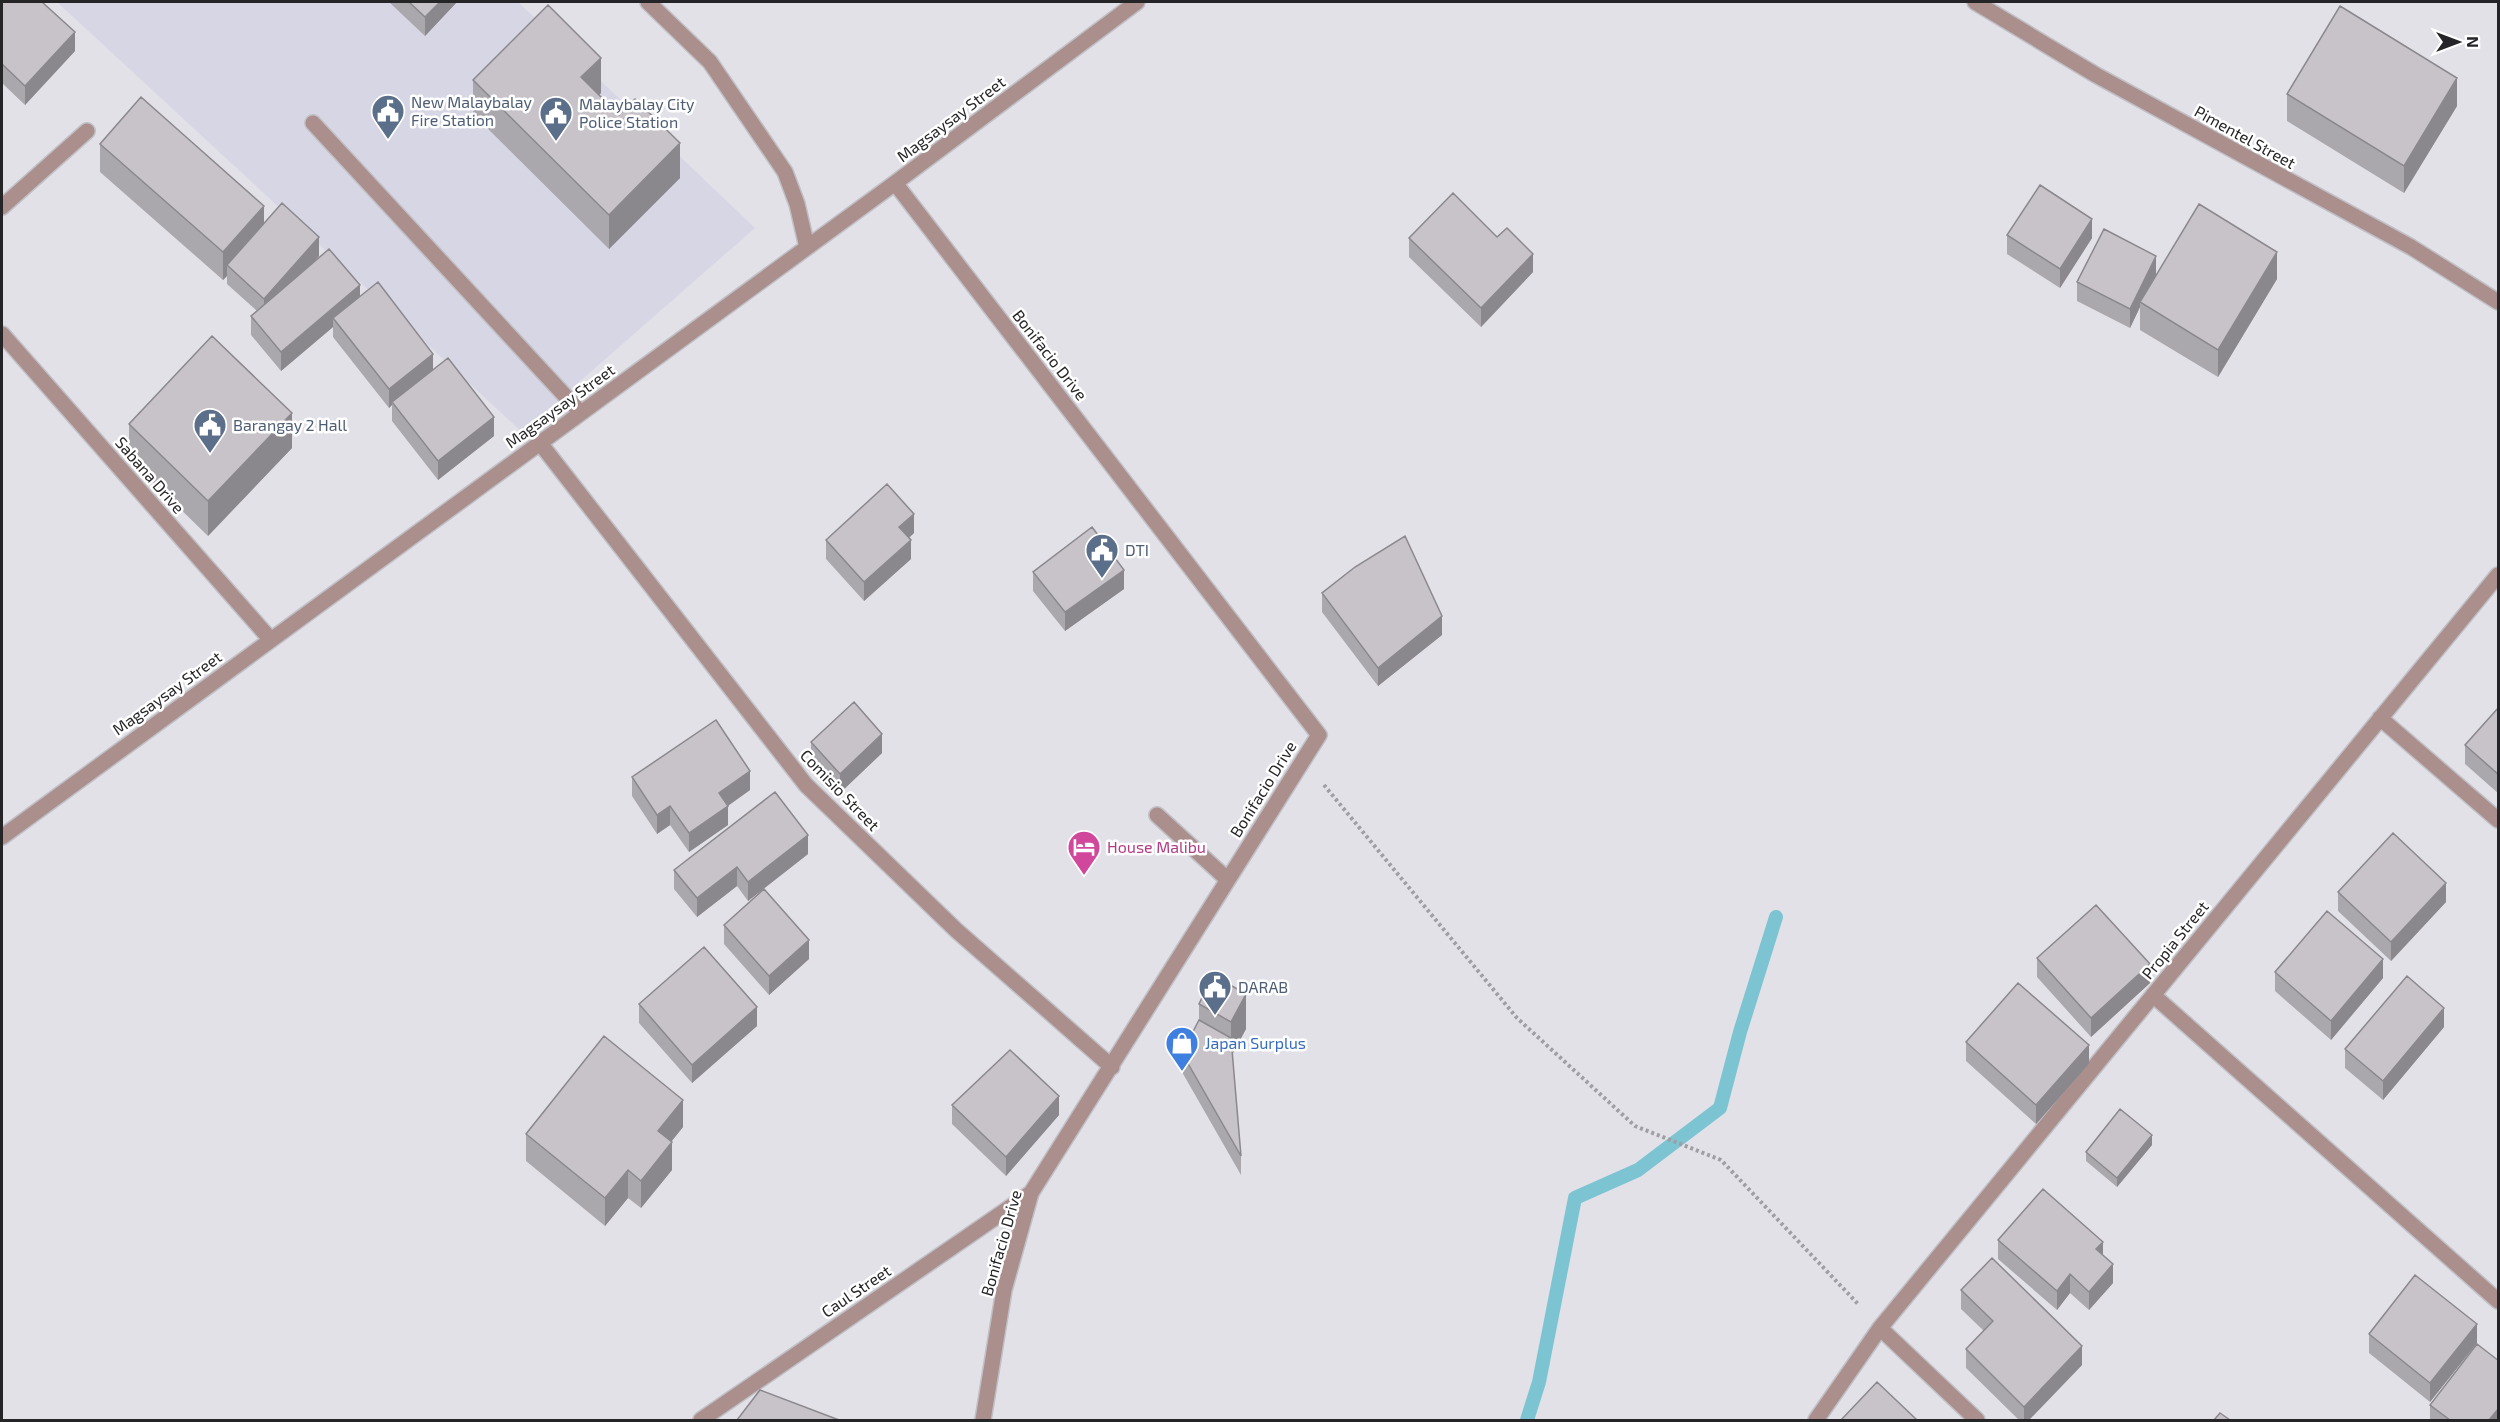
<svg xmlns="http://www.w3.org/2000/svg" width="2500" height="1422" font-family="'Exo 2',sans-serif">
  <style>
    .built { fill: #d7d6e5 }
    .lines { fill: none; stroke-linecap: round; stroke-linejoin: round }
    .stream { stroke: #7dc4d2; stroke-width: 14 }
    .minor-casing { stroke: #c0bfc5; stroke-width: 18 }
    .path { stroke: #9e9ea3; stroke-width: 4; stroke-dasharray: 3 3; stroke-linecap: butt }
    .minor { stroke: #aa8f8c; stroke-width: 15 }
    .wall { fill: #aba8ad }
    .shaded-wall { fill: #8b888d }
    .building { fill: #c7c3c9; stroke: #8b888d; stroke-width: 1.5 }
    .labels { text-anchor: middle; stroke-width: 5; stroke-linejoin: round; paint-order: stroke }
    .service-label { font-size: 16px; fill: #4e5e75; stroke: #fff; text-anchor: start }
    .street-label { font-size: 16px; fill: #252527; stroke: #fff }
    .hotel-label { font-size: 16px; fill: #b23c85; stroke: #fff; text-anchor: start }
    .shop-label { font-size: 16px; fill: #366cbe; stroke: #fff; text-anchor: start }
  </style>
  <rect width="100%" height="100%" fill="#e2e1e8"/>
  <!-- built -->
  <path class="built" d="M57 2H518L755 228 522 432Z"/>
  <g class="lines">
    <!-- stream -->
    <path class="stream" d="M1527 1420 1539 1382 1575 1198 1638 1170 1720 1108 1740 1032 1776 917"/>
    <defs>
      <path id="minor" d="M648 2 710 62 785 172 797 204 807 247
        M1975 2 2096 75 2411 247 2498 302
        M313 123 581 413
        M895 183 1319 735 1031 1193 1004 1290 983 1420
        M2 207 87 131
        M2 334 271 640
        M540 443 806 785 956 930 1112 1067
        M2380 718 2498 820
        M1157 815 1227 879
        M2 837 895 183 1137 2
        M2153 995 2498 1301
        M1880 1328 1977 1420
        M701 1420 1031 1193
        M1816 1420 1880 1328 2498 575"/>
    </defs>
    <!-- minor casing -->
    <use href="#minor" class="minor-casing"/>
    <!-- path -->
    <path class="path" d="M1324 785 1517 1018 1635 1126 1721 1160 1859 1305"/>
    <!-- minor -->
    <use href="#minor" class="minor"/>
  </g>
  <!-- wall -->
  <path class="wall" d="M2 2 75 51 25 105 2 83Z
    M389 2H457L425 36Z
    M473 80 601 93 599 95 680 178 609 249 473 114Z
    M2287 94 2457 106 2404 193 2287 121Z
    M100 144 264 223 319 256 315 261 360 297 433 370 494 436 438 480 392 421V405L389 408 333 337V327L281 371 251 335V316L257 311 227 284V276L223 280 100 172Z
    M2007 235 2092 238 2060 288 2007 254Z
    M1497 237 1533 272 1481 327 1409 257V238Z
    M2156 275 2277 279 2218 377 2140 330V307L2130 328 2077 301V282Z
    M129 424 292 448 208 536 129 459Z
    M914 533 909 538 911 559 864 601 826 559V540Z
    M1033 572 1124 589 1065 631 1033 591Z
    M1322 593 1442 635 1378 686 1322 612Z
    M2499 707V794L2465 764V745Z
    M811 742 882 753 840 793 811 761Z
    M632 777 750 790 728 806V825L689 852 670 825 657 834 632 796Z
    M808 854 748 901 737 886 697 917 674 889V870Z
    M2338 892 2446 902 2391 961 2338 911Z
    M724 925 809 959 769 995 724 944Z
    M2037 958 2150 983 2091 1037 2037 977Z
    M2275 972 2383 978 2331 1040 2275 991Z
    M639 1004 757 1026 692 1083 639 1023Z
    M1199 1004 1246 1029 1232 1054 1241 1156V1175L1182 1072V1053L1199 1020Z
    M2444 1027 2383 1100 2345 1068V1049Z
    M1966 1042 2089 1064 2036 1124 1966 1061Z
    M952 1105 1059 1115 1006 1176 952 1124Z
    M683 1127 671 1142 672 1170 641 1208 628 1198 605 1226 526 1161V1134Z
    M2152 1145 2117 1187 2086 1161V1152Z
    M1998 1240 2103 1255 2113 1283 2089 1310 2070 1293 2057 1310 1998 1259Z
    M1961 1290 2082 1365 2029 1420H2019L1966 1368V1349L1984 1331 1961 1309Z
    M2369 1334 2477 1343 2430 1402 2369 1353Z
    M2430 1405 2499 1420H2430Z"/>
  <!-- shaded-wall -->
  <path class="shaded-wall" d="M440 2H457L425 36V17Z
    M75 32V51L25 105V86Z
    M601 58V93L581 112V77Z
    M2457 78V106L2404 193V166Z
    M680 143V178L609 249V215Z
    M264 206V233L227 265V276L223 280V252Z
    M2092 219V238L2060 288V269Z
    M319 237V256L264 318V299Z
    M2277 252V279L2218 377V350Z
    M1533 254V272L1481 327V308Z
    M2156 256V275L2140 302V307L2130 328V309Z
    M360 285V304L333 318V327L281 371V352Z
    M433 354V373L392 402V405L389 408V389Z
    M292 413V448L208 536V501Z
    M494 417V436L438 480V461Z
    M914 514V533L899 546V527Z
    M911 540V559L864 601V582Z
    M1124 570V589L1065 631V612Z
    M1442 616V635L1378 686V668Z
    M882 734V753L840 793V774Z
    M750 771V790L719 812V793Z
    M670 806V825L657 834V815Z
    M728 806V825L689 852V833Z
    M808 835V854L748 901V882Z
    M737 867V886L697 917V898Z
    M2446 883V902L2391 961V942Z
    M809 940V959L769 995V976Z
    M2383 959V978L2331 1040V1021Z
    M2150 964V983L2091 1037V1018Z
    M1246 994V1029L1231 1057V1022Z
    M757 1007V1026L692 1083V1065Z
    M2444 1008V1027L2383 1100V1081Z
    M2089 1045V1064L2036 1124V1105Z
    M1059 1096V1115L1006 1176V1157Z
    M683 1100V1127L658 1158V1131Z
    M2152 1135V1145L2117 1187V1178Z
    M672 1142V1170L641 1208V1181Z
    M628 1170V1198L605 1226V1198Z
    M2103 1242V1261L2096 1249Z
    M2113 1264V1283L2089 1310V1292Z
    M2070 1274V1293L2057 1310V1291Z
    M2477 1324V1343L2430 1402V1383Z
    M2082 1346V1365L2029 1420H2024V1407Z
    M2499 1408V1420H2489Z"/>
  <!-- building -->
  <path class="building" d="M2 2H42L75 32 25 86 2 64Z
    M409 2H440L425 17Z
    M548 5 601 58 581 77 619 115 635 99 680 143 609 215 473 80Z
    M2340 6 2457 78 2404 166 2287 94Z
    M141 97 264 206 223 252 100 144Z
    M2040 185 2092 219 2060 269 2007 235Z
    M1453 193 1497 237 1507 228 1533 254 1481 308 1409 238Z
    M282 203 319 237 264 299 227 265Z
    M2199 204 2277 252 2218 350 2140 302Z
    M2104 229 2156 256 2130 309 2077 282Z
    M329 249 360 285 281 352 251 316Z
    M378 282 433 354 389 389 333 318Z
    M212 336 292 413 208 501 129 424Z
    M448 358 494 417 438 461 392 402Z
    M887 484 914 514 899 527 911 540 864 582 826 540Z
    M1092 527 1124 570 1065 612 1033 572Z
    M1405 536 1442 616 1378 668 1322 593 1355 567Z
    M854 702 882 734 840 774 811 742Z
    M2499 707V775L2465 745Z
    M716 720 750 771 719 793 728 806 689 833 670 806 657 815 632 777Z
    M775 792 808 835 748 882 737 867 697 898 674 870Z
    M2393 833 2446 883 2391 942 2338 892Z
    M764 889 809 940 769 976 724 925Z
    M2096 905 2150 964 2091 1018 2037 958Z
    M2327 911 2383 959 2331 1021 2275 972Z
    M704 947 757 1007 692 1065 639 1004Z
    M1213 975 1246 994 1231 1022 1199 1004Z
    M2407 976 2444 1008 2383 1081 2345 1049Z
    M2018 983 2089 1045 2036 1105 1966 1042Z
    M1199 1020 1231 1038 1241 1156 1182 1053Z
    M604 1036 683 1100 658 1131 672 1142 641 1181 628 1170 605 1198 526 1134Z
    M1010 1050 1059 1096 1006 1157 952 1105Z
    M2120 1109 2152 1135 2117 1178 2086 1152Z
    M2043 1189 2103 1242 2096 1249 2113 1264 2089 1292 2070 1274 2057 1291 1998 1240Z
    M1992 1258 2082 1346 2024 1407 1966 1349 1993 1321 1961 1290Z
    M2415 1275 2477 1324 2430 1383 2369 1334Z
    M2477 1344 2499 1361V1408L2489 1420H2450L2430 1405Z
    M1877 1382 1917 1420H1841Z
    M760 1390 839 1420H737Z
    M2220 1413 2230 1420H2214Z"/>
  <!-- icons -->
  <defs>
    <symbol id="civic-pin" viewBox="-11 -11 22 30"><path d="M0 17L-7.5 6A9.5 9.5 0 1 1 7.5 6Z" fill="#5c6f8a" stroke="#fff"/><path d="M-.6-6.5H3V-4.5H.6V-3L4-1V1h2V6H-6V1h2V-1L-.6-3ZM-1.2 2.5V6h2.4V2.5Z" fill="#fff"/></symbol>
    <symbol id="hotel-pin" viewBox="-11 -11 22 30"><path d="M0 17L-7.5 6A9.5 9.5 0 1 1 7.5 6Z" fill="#d1479c" stroke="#fff"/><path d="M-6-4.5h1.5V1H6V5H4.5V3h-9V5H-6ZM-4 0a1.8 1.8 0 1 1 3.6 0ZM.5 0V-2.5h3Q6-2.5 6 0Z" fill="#fff"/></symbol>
    <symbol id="shop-pin" viewBox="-11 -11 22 30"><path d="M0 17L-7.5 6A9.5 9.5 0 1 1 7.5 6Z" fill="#3f7fe0" stroke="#fff"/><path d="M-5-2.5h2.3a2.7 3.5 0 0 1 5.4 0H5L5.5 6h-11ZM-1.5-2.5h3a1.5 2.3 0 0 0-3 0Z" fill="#fff"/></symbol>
  </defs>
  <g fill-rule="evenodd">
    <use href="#civic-pin" x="369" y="92" width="38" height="52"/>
    <use href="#civic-pin" x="537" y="94" width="38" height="52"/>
    <use href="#civic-pin" x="191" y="406" width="38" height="52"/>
    <use href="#civic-pin" x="1083" y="531" width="38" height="52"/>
    <use href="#hotel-pin" x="1065" y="828" width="38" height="52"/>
    <use href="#civic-pin" x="1196" y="968" width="38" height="52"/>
    <use href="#shop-pin" x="1163" y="1024" width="38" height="52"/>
  </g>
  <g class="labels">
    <!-- service labels -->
    <g class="service-label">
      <text x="411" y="108">New Malaybalay<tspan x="411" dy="18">Fire Station</tspan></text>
      <text x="579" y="110">Malaybalay City<tspan x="579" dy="18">Police Station</tspan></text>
      <text x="233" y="431">Barangay 2 Hall</text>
      <text x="1125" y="556">DTI</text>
      <text x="1238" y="993">DARAB</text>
    </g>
    <!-- street labels -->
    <g class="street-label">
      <text transform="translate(951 119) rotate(-37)" y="6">Magsaysay Street</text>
      <text transform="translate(2245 137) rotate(29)" y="6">Pimentel Street</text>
      <text transform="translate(1050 355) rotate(52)" y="6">Bonifacio Drive</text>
      <text transform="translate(560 406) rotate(-36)" y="6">Magsaysay Street</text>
      <text transform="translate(150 475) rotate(49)" y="6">Sabana Drive</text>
      <text transform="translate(167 693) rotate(-36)" y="6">Magsaysay Street</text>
      <text transform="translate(1263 789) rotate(-58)" y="6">Bonifacio Drive</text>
      <text transform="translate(840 790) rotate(46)" y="6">Comisio Street</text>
      <text transform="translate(2175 940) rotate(-51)" y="6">Propia Street</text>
      <text transform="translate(1001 1243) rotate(-74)" y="6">Bonifacio Drive</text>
      <text transform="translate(856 1291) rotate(-34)" y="6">Caul Street</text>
    </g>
    <!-- hotel labels -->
    <g class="hotel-label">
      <text x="1107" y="853">House Malibu</text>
    </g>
    <!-- shop labels -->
    <g class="shop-label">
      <text x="1205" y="1049">Japan Surplus</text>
    </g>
  </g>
  <!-- border -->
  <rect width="2500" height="1422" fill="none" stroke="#252527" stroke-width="6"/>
  <!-- north arrow -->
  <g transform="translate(2458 42) rotate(90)" stroke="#ffffff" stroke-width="4.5" paint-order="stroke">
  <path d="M0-4.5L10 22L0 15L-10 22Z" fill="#252527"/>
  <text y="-9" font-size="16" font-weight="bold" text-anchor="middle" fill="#252527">N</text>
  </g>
</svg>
